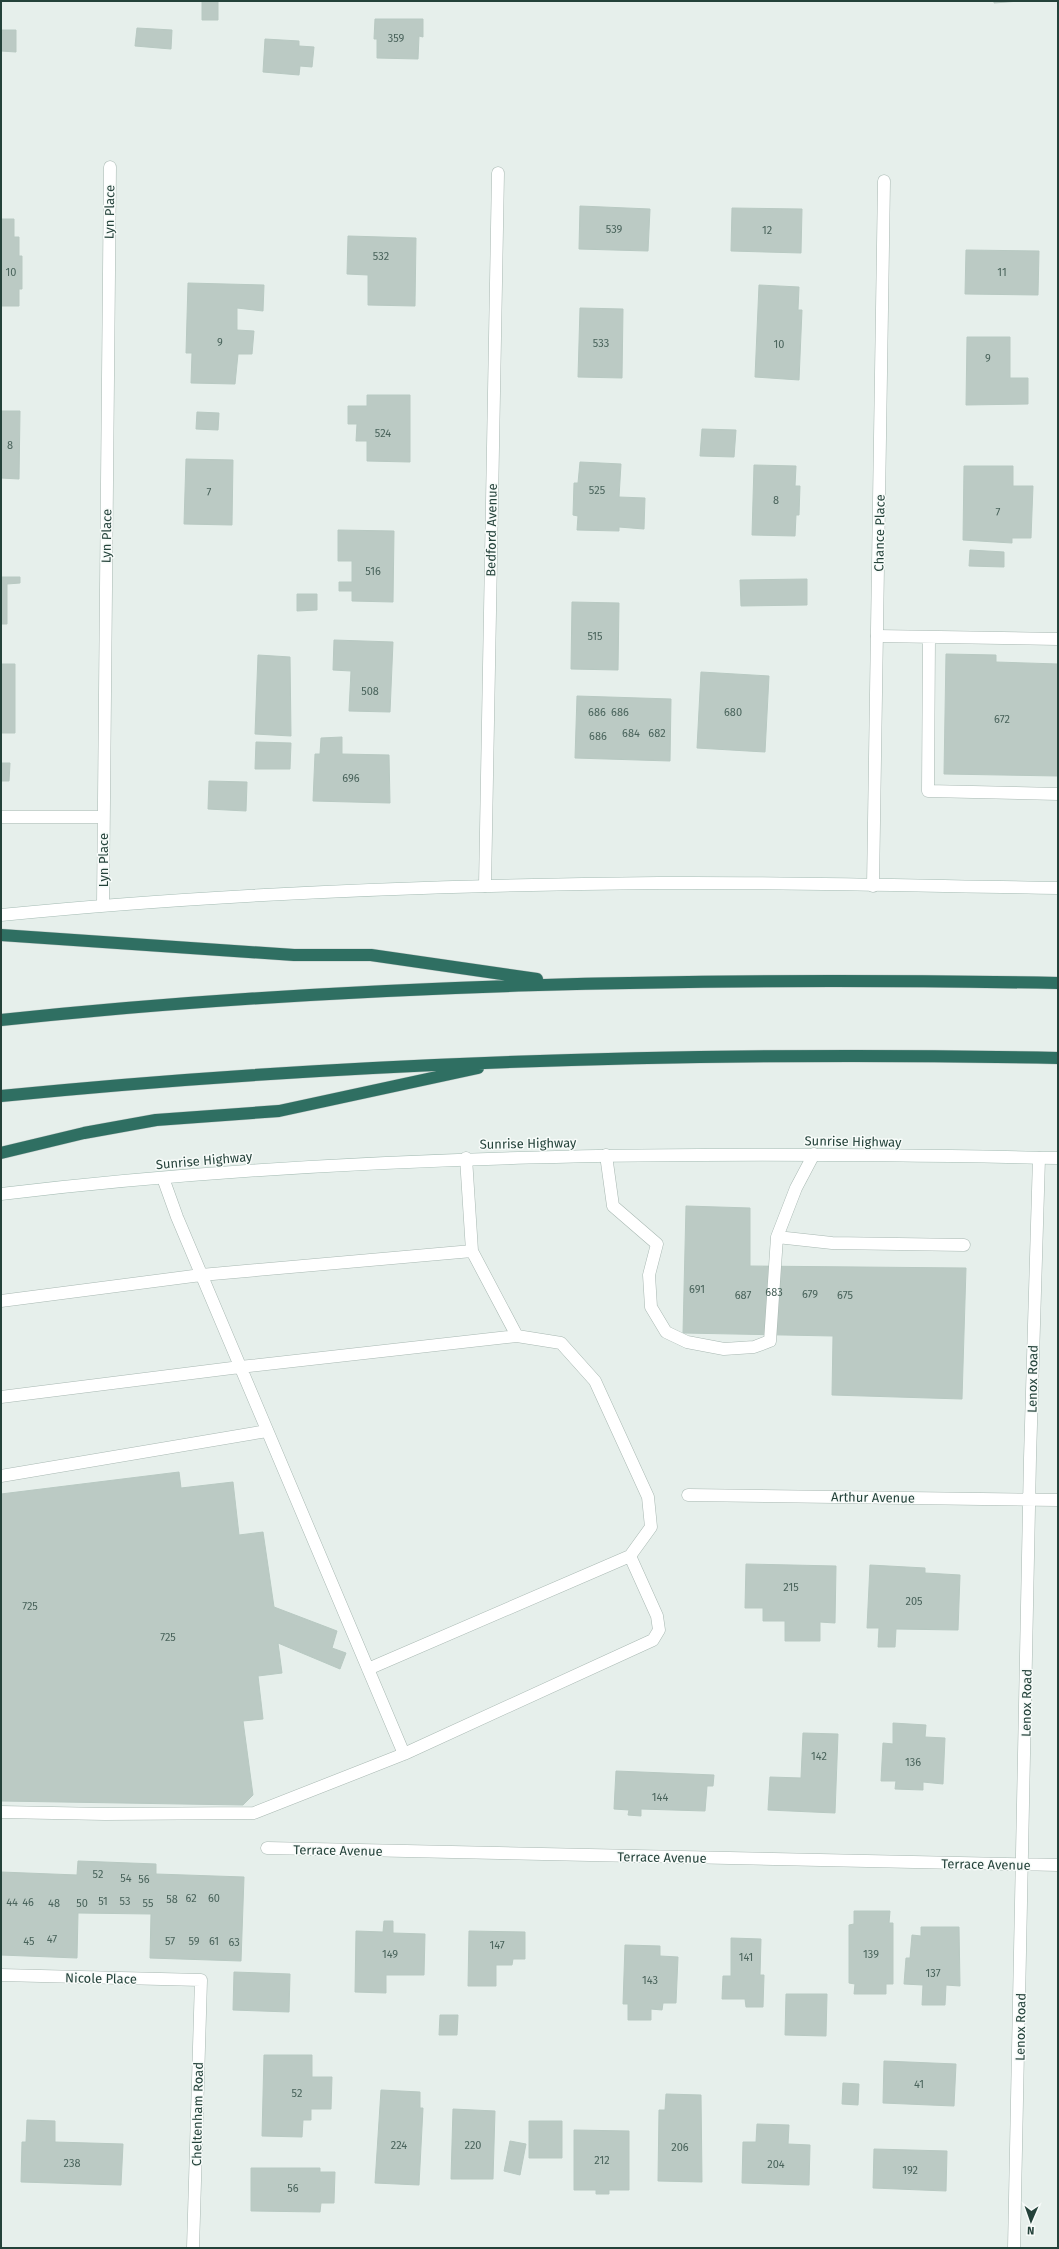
<svg xmlns="http://www.w3.org/2000/svg" width="1059" height="2249" font-family="'Fira Sans',sans-serif">
  <style>
    .building { fill: #bbcac4; stroke: #b8c9c2 }
    .lines { fill: none; stroke-linecap: round; stroke-linejoin: round }
    .service-casing { stroke: #a8b8b2; stroke-width: 13 }
    .minor-casing { stroke: #a8b8b2; stroke-width: 13 }
    .secondary-casing { stroke: #a4bbb3; stroke-width: 13 }
    .motorway-casing { stroke: #c2cac8; stroke-width: 13 }
    .service { stroke: #fff; stroke-width: 12 }
    .minor { stroke: #fff; stroke-width: 12 }
    .secondary { stroke: #fff; stroke-width: 12 }
    .motorway { stroke: #2f6f62; stroke-width: 12 }
    .labels { text-anchor: middle; stroke-width: 3; stroke-linejoin: round; paint-order: stroke }
    .number-label { font-size: 11px; fill: #4a645c }
    .street-label { font-size: 13px; fill: #24423a; stroke: #f7fbf9 }
  </style>
  <rect width="100%" height="100%" fill="#e6efeb"/>
  <!-- building -->
  <path class="building" d="M202 1H218V20H202Z
    M994 1H1020L994 3Z
    M375 19H423V37L419 36 418 59 377 58V39H374Z
    M137 28 172 30 171 49 135 46Z
    M1 30H16V52L1 51V54Z
    M265 39 299 41V46L314 47 312 67 300 66 299 75 263 72Z
    M580 206 650 209 648 251 579 249Z
    M732 208 802 209 801 253 731 251Z
    M1 219H14V237H19V256H22V289H19V306H1Z
    M348 236 416 238 415 306 368 305V275L347 274Z
    M966 250 1039 251 1038 295 965 294Z
    M188 283 264 285 263 311 237 308V330L254 331 252 354H238L235 384 191 383 192 353H186Z
    M759 285 799 287 798 310H802L799 380 755 377Z
    M580 308 623 309 622 378 578 377Z
    M967 337H1010V378H1028V404L966 405Z
    M367 395H410V462L367 461V441H356L357 424H348V406H367Z
    M1 411H20L19 479 1 478Z
    M197 412 219 413 218 430 196 429Z
    M702 429 736 430 734 457 700 456Z
    M186 459 233 460 232 525 184 524Z
    M580 462 621 464 619 497 645 498 644 529 619 527V531L577 530 578 516 573 515 574 483H578Z
    M754 465 796 466 795 486H800L799 515H796L795 536 752 535Z
    M964 466H1013V486H1033L1031 538H1012V543L963 540Z
    M338 530 394 531 393 602 352 601V591H339V582H352V561H338Z
    M970 550 1004 552V567L969 566Z
    M1 577H20V583L7 584V624H1Z
    M807 579V605L741 606 740 580Z
    M297 594H317V610L297 611Z
    M572 602 619 603 618 670 571 669Z
    M334 640 393 642 390 712 349 711 351 671 333 670Z
    M946 654 996 655V662L1058 664V776L944 774Z
    M258 655 290 657 291 736 255 734Z
    M1 664H15V733H1Z
    M701 672 769 676 765 752 697 748Z
    M577 696 671 699 670 761 575 758Z
    M342 737V754L389 755 390 803 313 801 315 754H320L321 738Z
    M256 742 291 743 290 769H255Z
    M1 763H10L9 781H1Z
    M209 781 247 782 246 811 208 809Z
    M686 1206 750 1208V1266L966 1268 962 1399 832 1395 833 1336 683 1333Z
    M179 1472 181 1488 233 1482 239 1535 263 1532 274 1607 337 1631 332 1648 346 1653 340 1669 278 1643 282 1673 258 1676 263 1719 243 1721 253 1795 243 1805 1 1801V1494Z
    M746 1564 836 1566 835 1623 820 1622V1641H785V1621H763V1608H745Z
    M870 1565 925 1568V1573L960 1575 958 1630 896 1629 895 1647H878L879 1628H867Z
    M893 1723 926 1725 925 1737 945 1738 943 1784 923 1782V1790L895 1789 896 1781H881L883 1743 893 1744Z
    M803 1733 838 1734 835 1813 768 1810 770 1777 801 1778Z
    M616 1771 714 1775 713 1786H707L705 1811 641 1809V1816L628 1815 629 1810 614 1809Z
    M78 1861 156 1864V1874L244 1877 241 1961 150 1958 151 1914 78 1913 77 1958 1 1955V1872L77 1875Z
    M854 1911H890L889 1923H893V1984H886V1994H854L855 1984 849 1983V1925L854 1924Z
    M384 1921H393V1933L425 1934 424 1975H386V1993L355 1992 356 1931 383 1932Z
    M921 1927H959L960 1986 946 1985 945 2005H922L923 1985 904 1984 906 1958H910L912 1935 921 1936Z
    M469 1931 525 1932V1959H513L512 1965H496V1986H468Z
    M731 1938 761 1939 760 1975H764L763 2007H746L745 1999H722L723 1976H731Z
    M625 1945 660 1946V1956L678 1957 676 2003H663L662 2010 651 2009V2020H628V2004H623Z
    M234 1972 290 1974 289 2012 233 2010Z
    M786 1994H827L826 2036 785 2035Z
    M440 2015H458L457 2035H439Z
    M264 2055H312V2077H332L331 2109H311V2120H303L302 2137 262 2136Z
    M884 2061 956 2064 954 2106 883 2103Z
    M843 2083 859 2084 858 2105 842 2104Z
    M381 2090 420 2092V2108H423L419 2185 375 2183Z
    M666 2094 701 2095 702 2182 658 2181 659 2110H665Z
    M453 2109 495 2111 493 2179H451Z
    M27 2120 55 2121V2142L123 2144 121 2185 21 2182 22 2142H26Z
    M529 2121H562V2158H529Z
    M757 2124 789 2125 788 2144 810 2145 809 2185 742 2183 743 2142H756Z
    M574 2130 629 2131V2190H609V2194H596V2190H574Z
    M510 2141 526 2144 520 2175 504 2171Z
    M874 2149 947 2151 946 2191 873 2188Z
    M251 2168H320V2172H335L334 2203H321L320 2212 251 2211Z"/>
  <g class="lines">
    <defs>
      <path id="service" d="M877 636 1058 639
        M929 637 928 791 1058 794
        M1 817H103
        M606 1155 613 1206 657 1244 649 1275 651 1307 666 1332 687 1342 724 1349 754 1347 770 1341 777 1237 796 1188 814 1154
        M466 1158 472 1251
        M163 1178 177 1217 404 1754
        M777 1237 832 1243 964 1245
        M1 1301 201 1275 472 1251 517 1336
        M1 1397 240 1367 517 1336 561 1343 595 1381 648 1497 651 1527 630 1556 368 1669
        M1 1476 267 1431
        M1 1812 105 1814 254 1813 404 1754 653 1640 659 1630 657 1616 630 1556"/>
      <path id="minor" d="M485 886 498 173
        M873 886 884 181
        M103 905 110 167
        M688 1495 1058 1500
        M267 1848 1058 1865
        M1 1975 201 1980 193 2248
        M1014 2248 1030 1458 1039 1158"/>
      <path id="secondary" d="M1 915C220 893 440 885 659 883 792 882 925 886 1058 888
        M1 1194C352 1152 705 1151 1058 1158"/>
      <path id="motorway" d="M1 935 294 955H371L537 979
        M1 1020C352 983 705 977 1058 983
        M1 1096C352 1061 705 1051 1058 1058
        M1 1153 84 1133 156 1120 279 1111 478 1068"/>
    </defs>
    <!-- service casing -->
    <use href="#service" class="service-casing"/>
    <!-- minor casing -->
    <use href="#minor" class="minor-casing"/>
    <!-- secondary casing -->
    <use href="#secondary" class="secondary-casing"/>
    <!-- motorway casing -->
    <use href="#motorway" class="motorway-casing"/>
    <!-- service -->
    <use href="#service" class="service"/>
    <!-- minor -->
    <use href="#minor" class="minor"/>
    <!-- secondary -->
    <use href="#secondary" class="secondary"/>
    <!-- motorway -->
    <use href="#motorway" class="motorway"/>
  </g>
  <g class="labels">
    <!-- number labels -->
    <g class="number-label">
      <text x="396" y="42">359</text>
      <text x="614" y="233">539</text>
      <text x="767" y="234">12</text>
      <text x="381" y="260">532</text>
      <text x="11" y="276">10</text>
      <text x="1002" y="276">11</text>
      <text x="220" y="346">9</text>
      <text x="601" y="347">533</text>
      <text x="779" y="348">10</text>
      <text x="988" y="362">9</text>
      <text x="383" y="437">524</text>
      <text x="10" y="449">8</text>
      <text x="597" y="494">525</text>
      <text x="209" y="496">7</text>
      <text x="776" y="504">8</text>
      <text x="998" y="516">7</text>
      <text x="373" y="575">516</text>
      <text x="595" y="640">515</text>
      <text x="370" y="695">508</text>
      <text x="597" y="716">686</text>
      <text x="620" y="716">686</text>
      <text x="733" y="716">680</text>
      <text x="1002" y="723">672</text>
      <text x="631" y="737">684</text>
      <text x="657" y="737">682</text>
      <text x="598" y="740">686</text>
      <text x="351" y="782">696</text>
      <text x="697" y="1293">691</text>
      <text x="774" y="1296">683</text>
      <text x="810" y="1298">679</text>
      <text x="743" y="1299">687</text>
      <text x="845" y="1299">675</text>
      <text x="791" y="1591">215</text>
      <text x="914" y="1605">205</text>
      <text x="30" y="1610">725</text>
      <text x="168" y="1641">725</text>
      <text x="819" y="1760">142</text>
      <text x="913" y="1766">136</text>
      <text x="660" y="1801">144</text>
      <text x="98" y="1878">52</text>
      <text x="126" y="1882">54</text>
      <text x="144" y="1883">56</text>
      <text x="191" y="1902">62</text>
      <text x="214" y="1902">60</text>
      <text x="172" y="1903">58</text>
      <text x="103" y="1905">51</text>
      <text x="125" y="1905">53</text>
      <text x="12" y="1906">44</text>
      <text x="28" y="1906">46</text>
      <text x="54" y="1907">48</text>
      <text x="82" y="1907">50</text>
      <text x="148" y="1907">55</text>
      <text x="52" y="1943">47</text>
      <text x="29" y="1945">45</text>
      <text x="170" y="1945">57</text>
      <text x="194" y="1945">59</text>
      <text x="214" y="1945">61</text>
      <text x="234" y="1946">63</text>
      <text x="497" y="1949">147</text>
      <text x="390" y="1958">149</text>
      <text x="871" y="1958">139</text>
      <text x="746" y="1961">141</text>
      <text x="933" y="1977">137</text>
      <text x="650" y="1984">143</text>
      <text x="919" y="2088">41</text>
      <text x="297" y="2097">52</text>
      <text x="399" y="2149">224</text>
      <text x="473" y="2149">220</text>
      <text x="680" y="2151">206</text>
      <text x="602" y="2164">212</text>
      <text x="72" y="2167">238</text>
      <text x="776" y="2168">204</text>
      <text x="910" y="2174">192</text>
      <text x="293" y="2192">56</text>
    </g>
    <!-- street labels -->
    <g class="street-label">
      <text transform="translate(109 212) rotate(-89)" y="5">Lyn Place</text>
      <text transform="translate(491 530) rotate(-89)" y="5">Bedford Avenue</text>
      <text transform="translate(879 533) rotate(-89)" y="5">Chance Place</text>
      <text transform="translate(106 536) rotate(-89)" y="5">Lyn Place</text>
      <text transform="translate(103 860) rotate(-90)" y="5">Lyn Place</text>
      <text transform="translate(853 1141) rotate(1)" y="5">Sunrise Highway</text>
      <text transform="translate(528 1143) rotate(-1)" y="5">Sunrise Highway</text>
      <text transform="translate(204 1160) rotate(-5)" y="5">Sunrise Highway</text>
      <text transform="translate(1032 1379) rotate(-89)" y="5">Lenox Road</text>
      <text transform="translate(873 1497) rotate(1)" y="5">Arthur Avenue</text>
      <text transform="translate(1026 1703) rotate(-89)" y="5">Lenox Road</text>
      <text transform="translate(338 1850) rotate(1)" y="5">Terrace Avenue</text>
      <text transform="translate(662 1857) rotate(1)" y="5">Terrace Avenue</text>
      <text transform="translate(986 1864) rotate(1)" y="5">Terrace Avenue</text>
      <text transform="translate(101 1978) rotate(1)" y="5">Nicole Place</text>
      <text transform="translate(1020 2027) rotate(-89)" y="5">Lenox Road</text>
      <text transform="translate(197 2114) rotate(-89)" y="5">Cheltenham Road</text>
    </g>
  </g>
  <!-- border -->
  <rect width="1059" height="2249" fill="none" stroke="#24423a" stroke-width="4"/>
  <!-- north arrow -->
  <g transform="translate(1031 2221) rotate(182)" stroke="#f7fbf9" stroke-width="3" paint-order="stroke">
  <path d="M0-3L7 15L0 10L-7 15Z" fill="#24423a"/>
  <text y="-6" font-size="11" font-weight="bold" text-anchor="middle" fill="#24423a">N</text>
  </g>
</svg>
